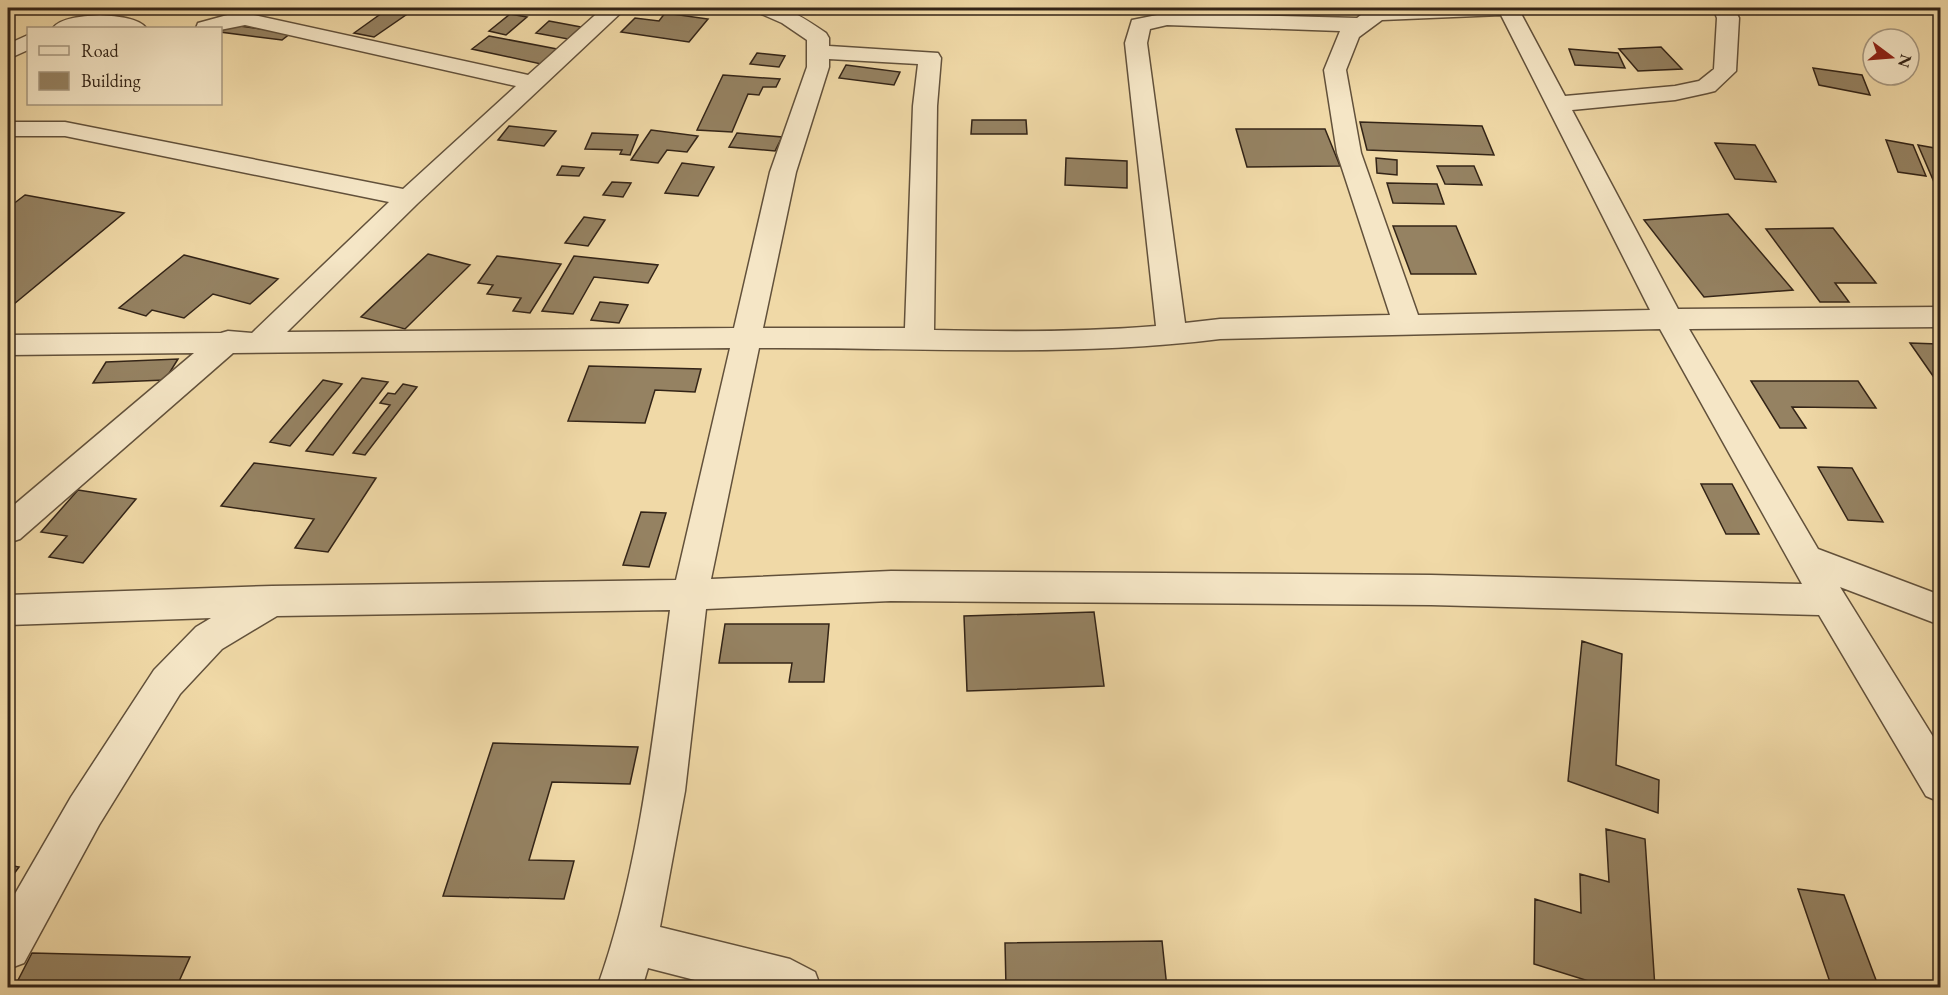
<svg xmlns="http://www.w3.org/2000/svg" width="1948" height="995" font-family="'EB Garamond',serif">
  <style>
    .building { fill: #958262; stroke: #332417; stroke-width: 1.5 }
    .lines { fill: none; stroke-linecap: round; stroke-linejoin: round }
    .minor-casing { stroke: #62513b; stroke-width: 3 }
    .minor { fill: #f5e6c6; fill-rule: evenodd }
  </style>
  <rect width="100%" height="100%" fill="#f0d9a7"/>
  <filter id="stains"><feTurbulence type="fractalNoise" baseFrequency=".00333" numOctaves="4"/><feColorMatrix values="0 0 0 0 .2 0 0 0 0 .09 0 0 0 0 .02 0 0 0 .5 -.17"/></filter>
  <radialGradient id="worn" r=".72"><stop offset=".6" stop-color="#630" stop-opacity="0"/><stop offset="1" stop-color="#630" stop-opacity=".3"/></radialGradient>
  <!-- building -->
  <path class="building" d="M389 8H416L374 37 354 33Z
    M665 13 708 19 689 42 621 32 635 18 659 21Z
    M510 14 527 17 506 35 489 31Z
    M549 21 581 27 568 39 536 33Z
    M225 24 291 33 282 40 220 32 219 28Z
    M489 36 557 49 541 64 472 49Z
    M1661 47 1682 69 1638 71 1619 49Z
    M1569 49 1618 53 1625 68 1575 65Z
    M757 53 785 56 779 67 750 64Z
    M846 65 900 72 894 85 839 78Z
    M1813 68 1862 75 1870 95 1819 85Z
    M723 75 780 79 776 87H763L759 95 748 94 732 132 697 130Z
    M972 120H1026L1027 134H971Z
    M1360 122 1482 126 1494 155 1367 150Z
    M509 126 556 131 544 146 498 140Z
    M1236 129H1325L1340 166 1247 167Z
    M651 130 698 136 687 152 667 150 658 163 631 160Z
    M592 133 638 135 630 155 620 154 622 150 585 149Z
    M737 133 782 137 775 151 729 147Z
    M1886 140 1913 145 1926 176 1898 172Z
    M1715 143 1755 145 1776 182 1735 179Z
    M1918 145 1940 149V196Z
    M1066 158 1127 161V188L1065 185Z
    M1376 158 1397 160V175L1377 173Z
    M682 163 714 167 698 196 665 193Z
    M562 166 584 168 579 176 557 175Z
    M1437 166H1474L1482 185 1445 184Z
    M612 182 631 183 623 197 603 195Z
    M1387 183 1437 184 1444 204 1393 203Z
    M25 195 124 213 8 309V208Z
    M1728 214 1793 290 1704 297 1644 220Z
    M584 217 605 220 588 246 565 243Z
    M1393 226H1456L1476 274H1411Z
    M1833 228 1876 283H1835L1849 302H1820L1766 229Z
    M428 254 470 265 405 329 361 317Z
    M184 255 278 279 250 304 213 294 184 318 152 310 146 316 119 308Z
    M497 256 561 264 530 313 513 311 521 298 487 294 493 285 478 283Z
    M574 256 658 265 648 283 594 277 573 314 542 311Z
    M600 302 628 305 619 323 591 320Z
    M1910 343 1938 344 1940 348V386Z
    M178 359 165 380 93 383 106 362Z
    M589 366 701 369 695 392 655 390 645 423 568 421Z
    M362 378 388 382 333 455 306 451Z
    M323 380 342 384 290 446 270 442Z
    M1751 381H1858L1876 408 1792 407 1806 428H1780Z
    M403 384 417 387 365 455 353 453 390 405 380 403 388 393 395 394Z
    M254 463 376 478 328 552 295 548 314 519 221 506Z
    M1818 467 1852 468 1883 522 1848 520Z
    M1701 484H1732L1759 534H1726Z
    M78 490 136 499 83 563 49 557 67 536 41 532Z
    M641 512 666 513 649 567 623 565Z
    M1094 612 1104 686 967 691 964 616Z
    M725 624H829L824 682H789L792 663H719Z
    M1582 641 1622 654 1616 765 1659 780 1658 813 1568 781Z
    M493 743 638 747 630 784 552 782 529 860 574 861 564 899 443 896Z
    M1606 829 1645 839 1655 988H1611L1534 964 1535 899 1581 913 1580 874 1609 882Z
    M8 865 19 867 8 882Z
    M1798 889 1844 895 1879 988H1832Z
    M1162 941 1167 988H1006L1005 943Z
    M32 953 190 957 176 988H14Z"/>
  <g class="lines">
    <defs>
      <path id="minor" d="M603 8H626L417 204 287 332 734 328 770 172 807 67V40L782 23 757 12 754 8C791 8 796 13 826 33L829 38V46L938 53 941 58 937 106 934 330C1008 332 1082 332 1156 326L1125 43 1132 20 1167 13 1357 18 1369 9 1377 8H1518L1565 96 1675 86 1699 81 1714 69 1717 18 1713 8H1734L1739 18 1736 71 1715 91 1707 93 1675 100 1572 110 1678 309 1940 307V327L1689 329 1818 549 1940 595V625L1840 587 1940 748V802L1926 796 1819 615 1431 605 891 601 706 609 685 791 660 927 790 959 815 972 821 988H726L648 968 642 988H597C640 869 653 735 670 610L277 616 222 649 180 694 99 825 24 963 8 969V906L71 797 154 670 196 627 211 618 8 625V595L272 586 676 580 730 348 233 353 20 539 8 543V510L194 353 8 355V335L221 333 228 331 252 333 389 202 65 136H8V122H65L403 189 516 86 245 25 220 30V28H196L198 23 231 14 245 13 528 75ZM1501 15 1650 310 1418 315 1361 153 1346 70 1359 37 1382 20ZM1167 25 1340 31 1324 70 1337 153 1390 315 1220 319 1185 323 1147 43 1150 29ZM829 59 918 64 913 106 905 328H763L796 172 829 67ZM1660 329 1802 584 1431 575 891 571 711 579 759 348C913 347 1067 358 1220 339Z
        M100 15C112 16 138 17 146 28H53C61 17 86 16 100 15Z
        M28 35V50L8 59V44Z"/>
    </defs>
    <!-- minor casing -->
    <use href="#minor" class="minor-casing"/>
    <!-- minor -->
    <use href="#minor" class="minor"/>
  </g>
  <!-- margin -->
  <rect width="1948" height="995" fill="none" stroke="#f0d9a7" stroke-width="30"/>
  <rect x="9" y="9" width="1930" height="977" fill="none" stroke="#332417" stroke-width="3"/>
  <rect x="15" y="15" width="1918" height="965" fill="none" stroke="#332417" stroke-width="1.5"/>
  <!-- legend -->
  <rect x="27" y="27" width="195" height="78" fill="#f5e6c6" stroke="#a79880" stroke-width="1.5"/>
  <rect x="39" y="46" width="30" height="9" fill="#f5e6c6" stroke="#a79880" stroke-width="1.5"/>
  <text x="81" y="57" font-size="18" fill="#332417">Road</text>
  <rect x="39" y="72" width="30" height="18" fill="#958262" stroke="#a79880" stroke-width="1.5"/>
  <text x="81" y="87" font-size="18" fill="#332417">Building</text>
  <!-- north arrow -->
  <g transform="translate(1891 57) rotate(106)"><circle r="28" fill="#f5e6c6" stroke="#a79880" stroke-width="1.5"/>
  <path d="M0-4.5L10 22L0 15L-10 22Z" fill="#8f2418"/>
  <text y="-9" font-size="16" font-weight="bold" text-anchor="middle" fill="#332417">N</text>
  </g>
  <rect width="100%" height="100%" filter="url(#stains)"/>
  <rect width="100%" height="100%" fill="url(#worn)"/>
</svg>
